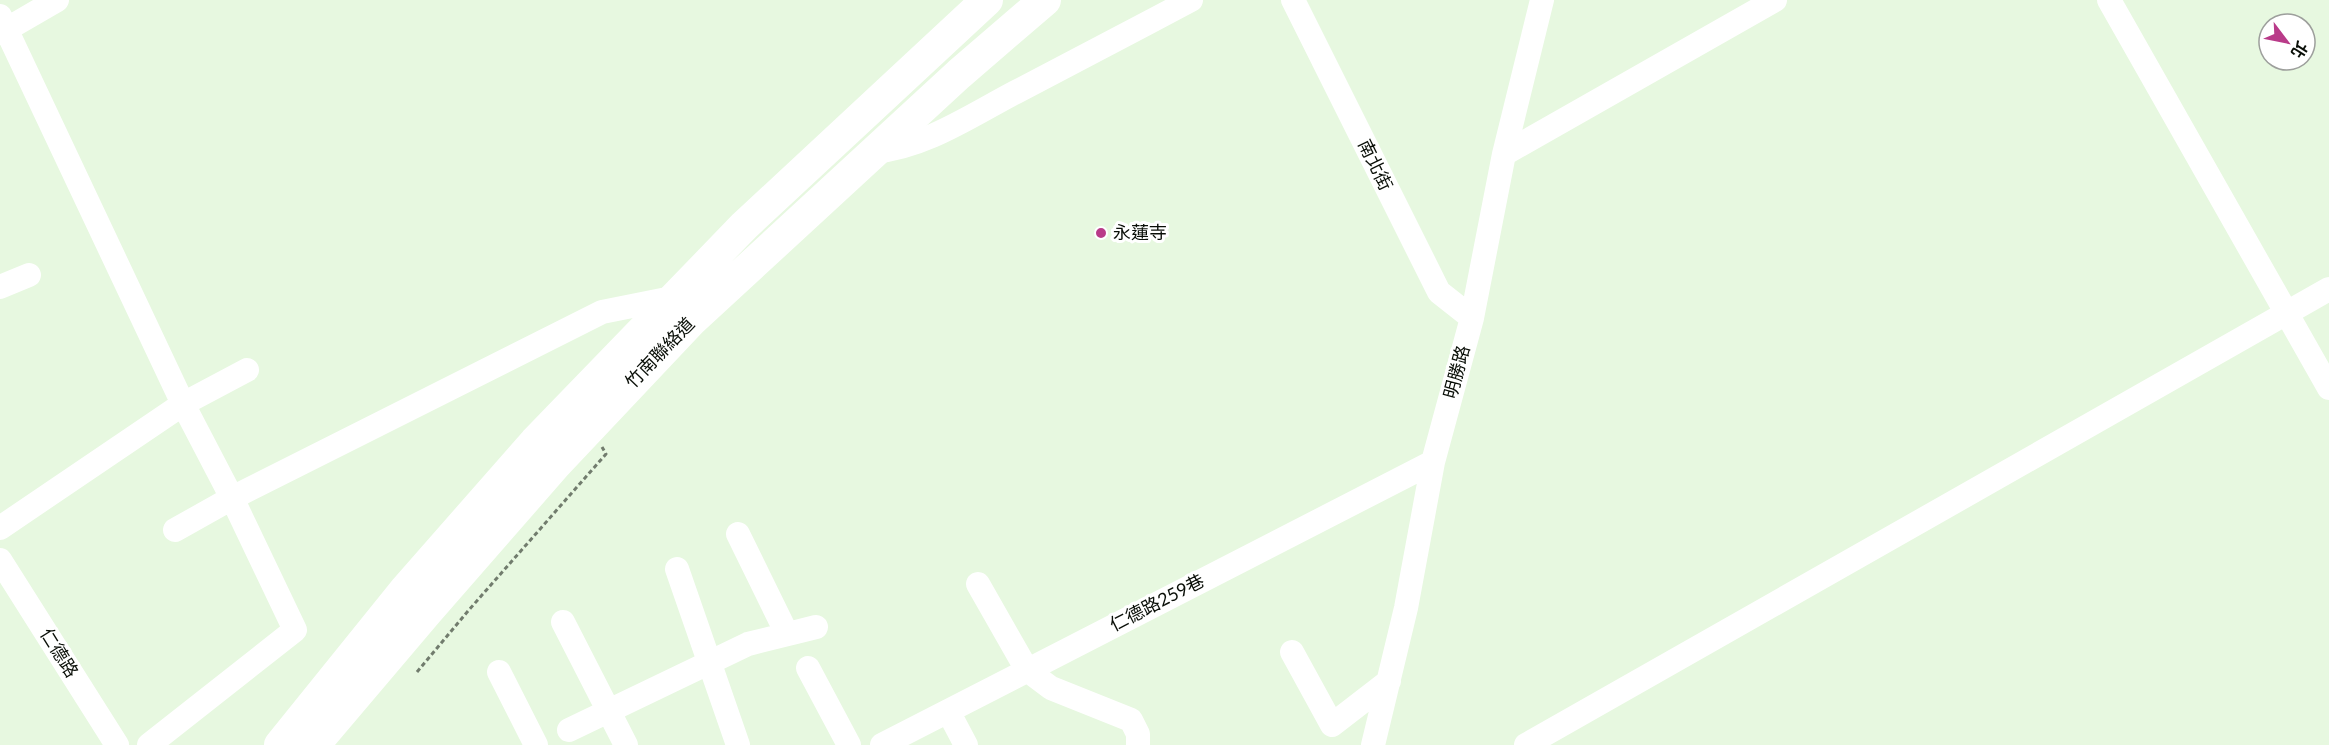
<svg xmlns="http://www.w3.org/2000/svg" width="2329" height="745" font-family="Lato,'Noto Sans TC',sans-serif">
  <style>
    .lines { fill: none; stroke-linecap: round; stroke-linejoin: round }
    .path { stroke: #717c6d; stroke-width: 3; stroke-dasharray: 4.5 3; stroke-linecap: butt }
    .minor { stroke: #fff; stroke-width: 24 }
    .major { stroke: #fff; stroke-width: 32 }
    .poi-dot { fill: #b93b89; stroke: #fff; stroke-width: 2 }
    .labels { text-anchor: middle; stroke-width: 6; stroke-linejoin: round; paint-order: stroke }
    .street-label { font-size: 18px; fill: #090e07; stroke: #fff }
    .poi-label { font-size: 18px; fill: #090e07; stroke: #fff; text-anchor: start }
  </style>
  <rect width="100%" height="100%" fill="#e7f8e0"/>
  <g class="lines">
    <!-- path -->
    <path class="path" d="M417 672 468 611 606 454 602 447"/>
    <!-- minor -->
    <path class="minor" d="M1293 0 1439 292 1472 318
      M2109 0 2329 388
      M0 16 183 404 232 498 295 630 149 745
      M0 33 57 0
      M873 152C924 148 972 115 1016 92 1075 61 1133 31 1191 0
      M1504 154 1775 0
      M0 287 29 275
      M0 528 183 404 247 370
      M175 530 232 498 602 312 672 298 677 304
      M738 534 787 634
      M0 560 117 745
      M677 569 738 745
      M978 584 1027 670 1051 688 1131 720 1138 734V745
      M563 622 626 745
      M1292 652 1332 725 1389 681
      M808 668 849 745
      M499 672 536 745
      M948 711 966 745
      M569 730 748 644 816 627
      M882 745 1433 462
      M1373 745 1406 608 1433 462 1472 318 1504 154 1542 0
      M1526 745 2329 289"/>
    <!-- major -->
    <path class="major" d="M280 745 405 590 535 442 744 226 987 0
      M314 745 426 613 556 464 691 321 959 74 1045 0"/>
  </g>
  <!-- markers -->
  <circle class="poi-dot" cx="1101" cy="233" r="6"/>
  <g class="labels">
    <!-- street labels -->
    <g class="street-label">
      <text transform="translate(1375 165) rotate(64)" y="6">南北街</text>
      <text transform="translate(660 353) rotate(-46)" y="6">竹南聯絡道</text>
      <text transform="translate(1457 372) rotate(-75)" y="6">明勝路</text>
      <text transform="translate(1157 603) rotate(-27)" y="6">仁德路259巷</text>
      <text transform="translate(59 653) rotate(58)" y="6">仁德路</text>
    </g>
    <!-- poi labels -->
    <g class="poi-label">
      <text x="1113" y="239">永蓮寺</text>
    </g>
  </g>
  <!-- north arrow -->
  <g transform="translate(2287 42) rotate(122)"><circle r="28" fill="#ffffff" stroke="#9d9f9c" stroke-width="1.5"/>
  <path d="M0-4.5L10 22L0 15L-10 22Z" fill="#b93b89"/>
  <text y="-9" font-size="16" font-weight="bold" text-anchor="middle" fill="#090e07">北</text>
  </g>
</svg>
